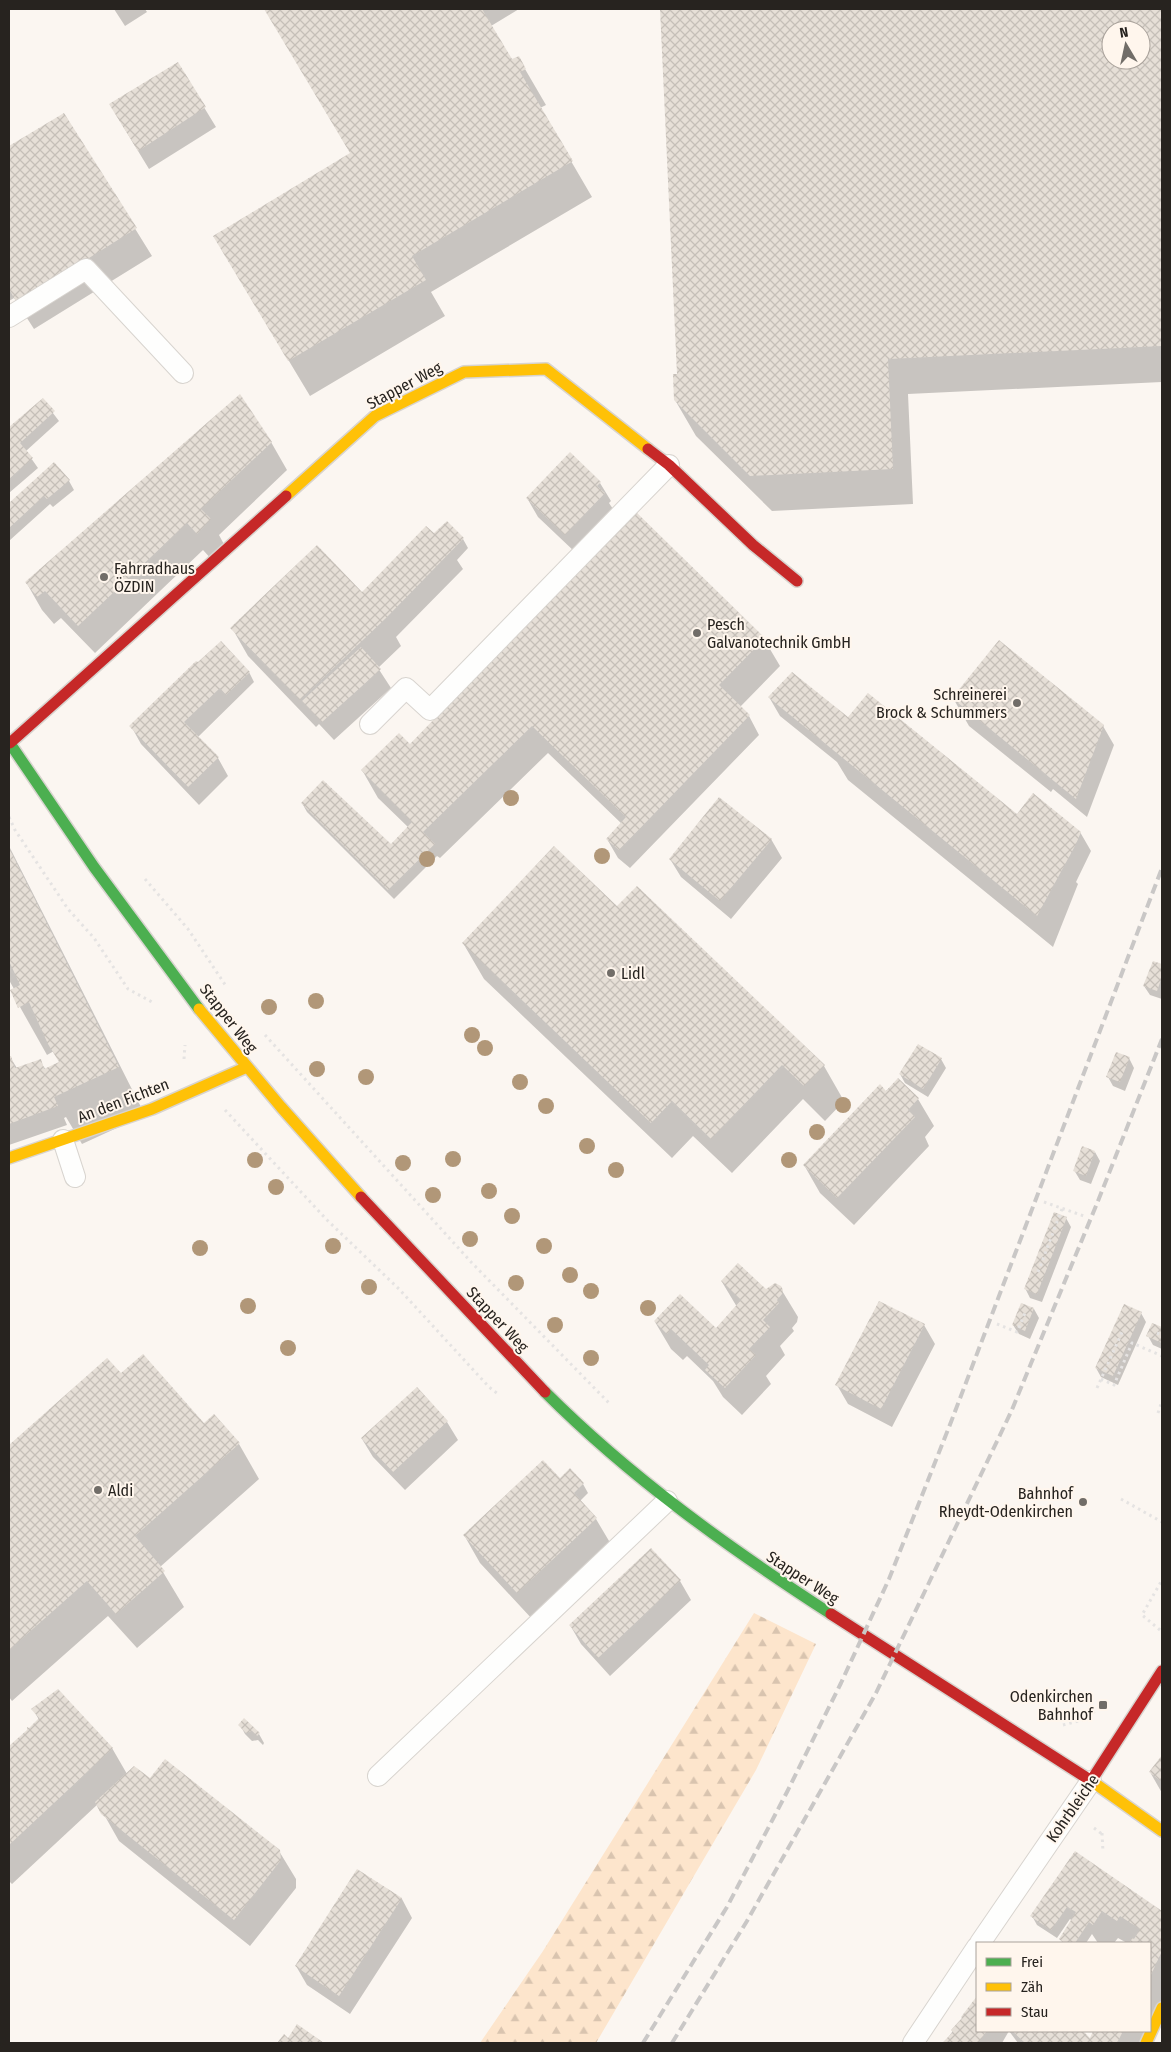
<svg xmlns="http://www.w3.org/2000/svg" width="1171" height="2052" font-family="'Fira Sans Condensed',sans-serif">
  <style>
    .forest { fill: url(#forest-firs) }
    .shadow { fill: #0003; fill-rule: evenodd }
    .building { fill: url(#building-cross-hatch); fill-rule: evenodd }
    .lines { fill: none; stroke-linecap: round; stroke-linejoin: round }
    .lane-casing { stroke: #d8d4cf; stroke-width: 22 }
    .fast-casing { stroke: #d8d4cf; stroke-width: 14 }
    .slow-casing { stroke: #d8d4cf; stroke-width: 14 }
    .jam-casing { stroke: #d8d4cf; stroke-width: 14 }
    .path { stroke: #e5e3e2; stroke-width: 3; stroke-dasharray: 2.5 4; stroke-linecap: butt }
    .lane { stroke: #fefefd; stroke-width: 20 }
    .fast { stroke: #4caf50; stroke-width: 11 }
    .slow { stroke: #ffc107; stroke-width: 11 }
    .jam { stroke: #c62828; stroke-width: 11 }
    .rail { stroke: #c9c7c6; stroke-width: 4; stroke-dasharray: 10 5; stroke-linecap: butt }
    .tree { fill: #b19778 }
    .poi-dot { fill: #716d68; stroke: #fff6ed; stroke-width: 2 }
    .labels { text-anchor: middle; stroke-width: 4; stroke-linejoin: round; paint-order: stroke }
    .street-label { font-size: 16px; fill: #27231f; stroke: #fff6ed }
    .poi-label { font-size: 16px; fill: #27231f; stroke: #fff6ed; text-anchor: start }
  </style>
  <defs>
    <pattern id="forest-firs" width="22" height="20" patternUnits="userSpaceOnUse" patternTransform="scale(1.25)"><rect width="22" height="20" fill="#fde5cc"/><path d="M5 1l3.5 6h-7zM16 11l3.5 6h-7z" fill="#d9c4af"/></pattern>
    <pattern id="building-cross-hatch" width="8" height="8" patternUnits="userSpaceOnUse" patternTransform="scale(1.25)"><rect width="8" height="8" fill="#e6dfd7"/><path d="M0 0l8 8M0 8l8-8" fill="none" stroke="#c5bfb8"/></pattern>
  </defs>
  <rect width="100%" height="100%" fill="#fbf6f1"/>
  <!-- forest -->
  <path class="forest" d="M754 1613 816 1644 756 1770 596 2043H480L543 1951Z"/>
  <!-- shadow -->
  <path class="shadow" d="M114 9H145L147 12 125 26Z
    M265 9H519L491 26 512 61 525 69 546 105 540 108 592 197 431 292 445 316 310 396 235 271 351 154Z
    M661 9H1162V382L908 394 913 504 772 511 696 436 675 400 678 375ZM1111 30H1141V60H1111Z
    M177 63 216 127 149 169 121 123Z
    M64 114 152 256 34 329 14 298 9 301V147Z
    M43 400 59 421 26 451 38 468 9 493V430Z
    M271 442 287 470 219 535 226 548 213 561 203 550 95 653 61 618 54 624 42 610 26 582Z
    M54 464 69 481 74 490 53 507 50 504 9 541V504Z
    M600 483 611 501 609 503 615 512 576 553 538 517 527 498Z
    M439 539H463L468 548 457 560 463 569 396 637 401 646 378 668 391 688 334 740 319 724 316 727 248 656 232 628 366 598Z
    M764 639 780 666 740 707 749 716 759 735 630 868 618 858 607 839 622 824 548 753 440 858 437 856 394 899 307 812 302 803 391 846 409 828 378 798 362 770 410 746Z
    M249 672 254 682 198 737 218 758 228 776 199 805 141 744 131 726Z
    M769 697 847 718 1017 816 1080 832 1091 851 1076 882 1078 884 1053 947 848 780 837 762 780 716Z
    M953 698 1103 726 1114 745 1087 817 1053 789 1051 792 969 726Z
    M771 839 782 858 731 919 681 877 670 859Z
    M9 846 145 1115 82 1144 66 1117 64 1118 67 1125 9 1145V1058L10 1057 17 1068 40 1061 46 1070 61 1063 54 1051 47 1055 20 1007 14 989 9 980Z
    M618 908 824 1066 844 1101 825 1121 803 1099 732 1173 693 1136 672 1158 484 979 463 943Z
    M1153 963 1162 966V999L1150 995 1144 986Z
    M1129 1058 1134 1068 1125 1091 1113 1086 1108 1077Z
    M941 1059 946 1068 928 1097 905 1083 900 1074Z
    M898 1080 918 1099 934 1126 925 1137 929 1146 854 1225 820 1193 804 1165Z
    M1095 1152 1100 1161 1091 1184 1080 1180 1074 1170Z
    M1066 1218 1071 1227 1042 1302 1030 1298 1025 1288Z
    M722 1282 765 1291 781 1289 798 1317 797 1322 792 1328 794 1331 780 1346 785 1355 766 1376 771 1384 742 1415 723 1397 713 1381 687 1356 683 1360 671 1349 655 1322 716 1329 737 1307Z
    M1022 1304 1034 1309 1039 1318 1030 1339 1019 1334 1013 1325Z
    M1141 1313 1146 1322 1118 1385 1101 1377 1096 1368Z
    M1153 1324 1162 1328V1349L1153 1345 1148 1336Z
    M924 1325 935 1344 892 1427 848 1404 837 1385Z
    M107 1360 121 1375 239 1444 259 1479 160 1567 184 1607 137 1648 108 1616 12 1701 9 1697V1446Z
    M447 1422 458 1440 405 1490 373 1457 362 1439Z
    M570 1470 583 1484 588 1493 580 1501 596 1519 612 1546 533 1620 480 1563 464 1535 560 1479Z
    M651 1550 680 1581 691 1600 610 1676 581 1644 570 1625Z
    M33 1709 112 1748 127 1774 150 1780 279 1851 296 1879V1888L250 1946 119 1841 98 1804 12 1884 9 1881V1748L39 1720Z
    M240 1725 259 1734 264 1743 263 1745 258 1740 252 1741 245 1734Z
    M1162 1757V1793L1150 1772Z
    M1075 1853 1162 1913V2010L1146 2043H1095L1092 2038 1095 2031H1150V1943H1127L1118 1938 1114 1943H1098L1092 1934 1086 1943H1063L1060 1939 1072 1921 1070 1919 1057 1938 1037 1925 1032 1916Z
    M358 1871 402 1899 412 1918 350 2014 307 1985 296 1966Z
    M977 1998V2031H1081L1093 2043H1018L1009 2031 1002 2043H944Z"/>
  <!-- building -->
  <path class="building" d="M264 9H482L512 59 519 56 526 69 520 72 573 161 412 256 426 280 288 361 213 236 350 153Z
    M660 9H1162V346L888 359 893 469 750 476 674 400 673 374H677ZM1111 30H1141V60H1111Z
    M178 62 206 107 138 151 109 104Z
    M64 113 137 228 17 303 9 289V146Z
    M240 394 272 442 201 509 211 519 197 534 187 523 78 626 45 591 37 597 25 582Z
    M43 398 55 411 20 443 33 458 9 479V427Z
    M570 452 601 482 597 486 605 493 565 535 526 498Z
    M54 462 70 480 47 499 44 496 9 528V503Z
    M635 511 765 638 719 685 750 715 619 850 606 839 626 817 532 726 423 832 435 844 388 890 301 803 323 780 391 844 412 822 418 828 361 770 399 733 410 744Z
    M447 521 464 538 386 618 300 700 230 628 317 545 362 592 426 526 434 533Z
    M999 640 1104 725 1076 799 952 698Z
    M221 641 250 672 226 695 220 688 184 722 219 757 188 787 129 726 196 661 198 662Z
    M361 647 381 669 322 722 302 701Z
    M792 672 848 717 868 693 1017 814 1033 793 1081 832 1076 844 1037 916 768 697Z
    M719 797 772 839 720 901 669 859Z
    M554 846 617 906 637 886 825 1065 804 1086 782 1065 711 1139 672 1101 651 1123 462 943Z
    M9 848 119 1067 54 1097 58 1106 9 1124V1056H11L15 1068 41 1059 44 1069 59 1062 48 1044 29 1002 18 1008 10 990 20 985 9 961Z
    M1153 961 1162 964V977L1157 991 1143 986Z
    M918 1044 942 1058 923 1089 899 1074Z
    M1116 1052 1130 1057 1120 1082 1106 1077Z
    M898 1078 919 1098 908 1110 915 1117 837 1198 803 1165 880 1084 886 1091Z
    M1082 1146 1095 1151 1086 1176 1073 1171Z
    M1054 1212 1067 1217 1037 1294 1024 1289Z
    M738 1263 766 1289 775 1283 781 1286 783 1290 782 1294 777 1300 779 1303 763 1320 770 1327 749 1349 756 1355 725 1388 705 1370 709 1365 671 1329 667 1334 654 1321 680 1294 716 1328 741 1300 721 1281Z
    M879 1301 925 1324 881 1409 835 1385Z
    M1021 1303 1034 1308 1025 1331 1012 1325Z
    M1124 1304 1142 1312 1113 1376 1095 1368Z
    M1152 1323 1162 1327V1343L1146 1336Z
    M143 1354 204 1423 214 1414 240 1443 135 1536 165 1571 116 1614 87 1581 9 1650V1445L107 1358 121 1373Z
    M417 1387 448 1421 393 1472 361 1438Z
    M543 1460 560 1478 570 1468 584 1483 574 1493 597 1518 517 1593 463 1535Z
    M651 1548 681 1580 598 1658 569 1625Z
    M58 1689 113 1748 9 1845V1746L27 1730V1727L29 1728 39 1718 31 1709Z
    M244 1718 260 1733 257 1736 252 1731 246 1733 238 1725Z
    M1162 1755V1782L1149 1772Z
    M165 1759 280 1850 281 1860 234 1920 101 1814 95 1802 134 1766 150 1778Z
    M1075 1851 1162 1911V1951L1150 1977V1943H1129L1132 1938 1134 1939 1140 1929 1120 1916 1117 1921 1102 1911 1093 1925 1089 1922 1075 1943H1064L1059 1939 1076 1912 1067 1907 1051 1930 1030 1916Z
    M357 1869 402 1898 339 1996 295 1966Z
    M977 1996V2031H987L978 2043H942L953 2032 951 2030 962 2018 961 2017Z
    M297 2024 324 2043H277L284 2034 288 2038Z
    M1012 2031H1083L1090 2038 1093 2031H1123L1117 2043H1025Z"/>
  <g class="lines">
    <defs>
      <path id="lane" d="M9 317 86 269 183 373
        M370 724 406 688 430 710 669 465
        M63 1140 75 1177
        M378 1776 667 1501
        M980 1943 1091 1781
        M913 2043 977 1947"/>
      <path id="fast" d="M9 742 94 867 199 1009
        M545 1392C631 1478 729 1548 831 1614"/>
      <path id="slow" d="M286 496 375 416 464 372 546 369 648 449
        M199 1009 281 1107 361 1197
        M9 1158 152 1109 247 1067
        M1093 1782 1162 1831
        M1146 2043 1162 2008"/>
      <path id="jam" d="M648 449 669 465 753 545 797 581
        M10 743 286 496
        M361 1197 545 1392
        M831 1614 1093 1782
        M1091 1781 1162 1671"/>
    </defs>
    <!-- lane casing -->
    <use href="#lane" class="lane-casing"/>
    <!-- fast casing -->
    <use href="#fast" class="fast-casing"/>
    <!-- slow casing -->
    <use href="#slow" class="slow-casing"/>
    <!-- jam casing -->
    <use href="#jam" class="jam-casing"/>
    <!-- path -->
    <path class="path" d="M9 817 15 830 68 909 94 938 128 989 152 1002
      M145 879 188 929 226 986
      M265 1035 472 1263 609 1403
      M184 1059 185 1045
      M225 1110 327 1220 399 1289 489 1387 498 1394
      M1044 1202 1084 1216
      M1038 1272 1062 1209
      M997 1324 1017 1332 1025 1313
      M1157 1333 1162 1335
      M1101 1379 1114 1385 1132 1343 1162 1356
      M1097 1388 1123 1330
      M1158 1413 1162 1401
      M1121 1499 1162 1522
      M1160 1630 1142 1615 1162 1580
      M1063 1725 1082 1720 1098 1709
      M1094 1828 1102 1834
      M1102 1833 1103 1852"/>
    <!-- lane -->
    <use href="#lane" class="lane"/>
    <!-- fast -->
    <use href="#fast" class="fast"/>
    <!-- slow -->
    <use href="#slow" class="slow"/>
    <!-- jam -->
    <use href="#jam" class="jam"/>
    <!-- rail -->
    <path class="rail" d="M643 2043 727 1907 787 1792 841 1683 889 1579 951 1422 1162 868
      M672 2043 747 1921 876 1693 1011 1412 1098 1201 1162 1039"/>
  </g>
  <!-- trees -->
  <g class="tree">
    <circle cx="511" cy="798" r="8"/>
    <circle cx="602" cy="856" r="8"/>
    <circle cx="427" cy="859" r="8"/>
    <circle cx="316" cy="1001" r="8"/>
    <circle cx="269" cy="1007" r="8"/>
    <circle cx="472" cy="1035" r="8"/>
    <circle cx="485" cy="1048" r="8"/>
    <circle cx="317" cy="1069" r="8"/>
    <circle cx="366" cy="1077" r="8"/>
    <circle cx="520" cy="1082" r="8"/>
    <circle cx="843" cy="1105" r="8"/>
    <circle cx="546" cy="1106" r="8"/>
    <circle cx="817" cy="1132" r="8"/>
    <circle cx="587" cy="1146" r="8"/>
    <circle cx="453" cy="1159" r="8"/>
    <circle cx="255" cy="1160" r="8"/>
    <circle cx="789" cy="1160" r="8"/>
    <circle cx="403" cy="1163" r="8"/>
    <circle cx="616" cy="1170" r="8"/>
    <circle cx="276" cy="1187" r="8"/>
    <circle cx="489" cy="1191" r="8"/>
    <circle cx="433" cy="1195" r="8"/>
    <circle cx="512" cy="1216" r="8"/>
    <circle cx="470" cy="1239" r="8"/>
    <circle cx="333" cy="1246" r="8"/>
    <circle cx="544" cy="1246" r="8"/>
    <circle cx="200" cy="1248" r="8"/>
    <circle cx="570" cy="1275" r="8"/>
    <circle cx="516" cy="1283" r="8"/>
    <circle cx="369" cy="1287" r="8"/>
    <circle cx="591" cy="1291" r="8"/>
    <circle cx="248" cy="1306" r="8"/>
    <circle cx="648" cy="1308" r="8"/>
    <circle cx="555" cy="1325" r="8"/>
    <circle cx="288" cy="1348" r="8"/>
    <circle cx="591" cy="1358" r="8"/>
  </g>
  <!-- markers -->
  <g class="poi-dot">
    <circle cx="104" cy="577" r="5"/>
    <circle cx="697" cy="633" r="5"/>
    <circle cx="1017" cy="703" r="5"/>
    <circle cx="611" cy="973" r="5"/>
    <circle cx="98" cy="1490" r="5"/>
    <circle cx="1083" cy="1502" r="5"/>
    <rect x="1098" y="1700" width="10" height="10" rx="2.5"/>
  </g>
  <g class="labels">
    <!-- street labels -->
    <g class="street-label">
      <text transform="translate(404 385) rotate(-28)" y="6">Stapper Weg</text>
      <text transform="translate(229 1018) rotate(52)" y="6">Stapper Weg</text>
      <text transform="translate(123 1100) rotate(-21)" y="6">An den Fichten</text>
      <text transform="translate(498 1319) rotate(47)" y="6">Stapper Weg</text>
      <text transform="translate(803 1577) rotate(33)" y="6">Stapper Weg</text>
      <text transform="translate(1072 1808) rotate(-55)" y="6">Kohrbleiche</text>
    </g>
    <!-- poi labels -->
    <g class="poi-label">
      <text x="114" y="574">Fahrradhaus<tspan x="114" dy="18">ÖZDIN</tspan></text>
      <text x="707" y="630">Pesch<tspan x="707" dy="18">Galvanotechnik GmbH</tspan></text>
      <text x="1007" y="700" text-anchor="end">Schreinerei<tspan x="1007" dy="18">Brock &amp; Schummers</tspan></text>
      <text x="621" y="979">Lidl</text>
      <text x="108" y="1496">Aldi</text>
      <text x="1073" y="1499" text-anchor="end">Bahnhof<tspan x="1073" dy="18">Rheydt-Odenkirchen</tspan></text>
      <text x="1093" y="1702" text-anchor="end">Odenkirchen<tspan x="1093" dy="18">Bahnhof</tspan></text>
    </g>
  </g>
  <!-- border -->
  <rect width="1171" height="2052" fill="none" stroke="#27231f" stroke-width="20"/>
  <!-- legend -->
  <rect x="976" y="1942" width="175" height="90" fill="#fff6ed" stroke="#a9a29b"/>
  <rect x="986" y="1958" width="25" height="8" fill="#4caf50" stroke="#a9a29b"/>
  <text x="1021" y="1967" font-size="15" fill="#27231f">Frei</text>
  <rect x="986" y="1983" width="25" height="8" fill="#ffc107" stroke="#a9a29b"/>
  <text x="1021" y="1992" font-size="15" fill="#27231f">Zäh</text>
  <rect x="986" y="2008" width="25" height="8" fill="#c62828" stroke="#a9a29b"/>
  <text x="1021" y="2017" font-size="15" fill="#27231f">Stau</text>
  <!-- north arrow -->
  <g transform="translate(1126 45) rotate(351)"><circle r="24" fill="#fff6ed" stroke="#a9a29b"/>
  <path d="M0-4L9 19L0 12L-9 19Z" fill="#716d68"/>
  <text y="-8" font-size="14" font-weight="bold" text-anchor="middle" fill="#27231f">N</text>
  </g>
</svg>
